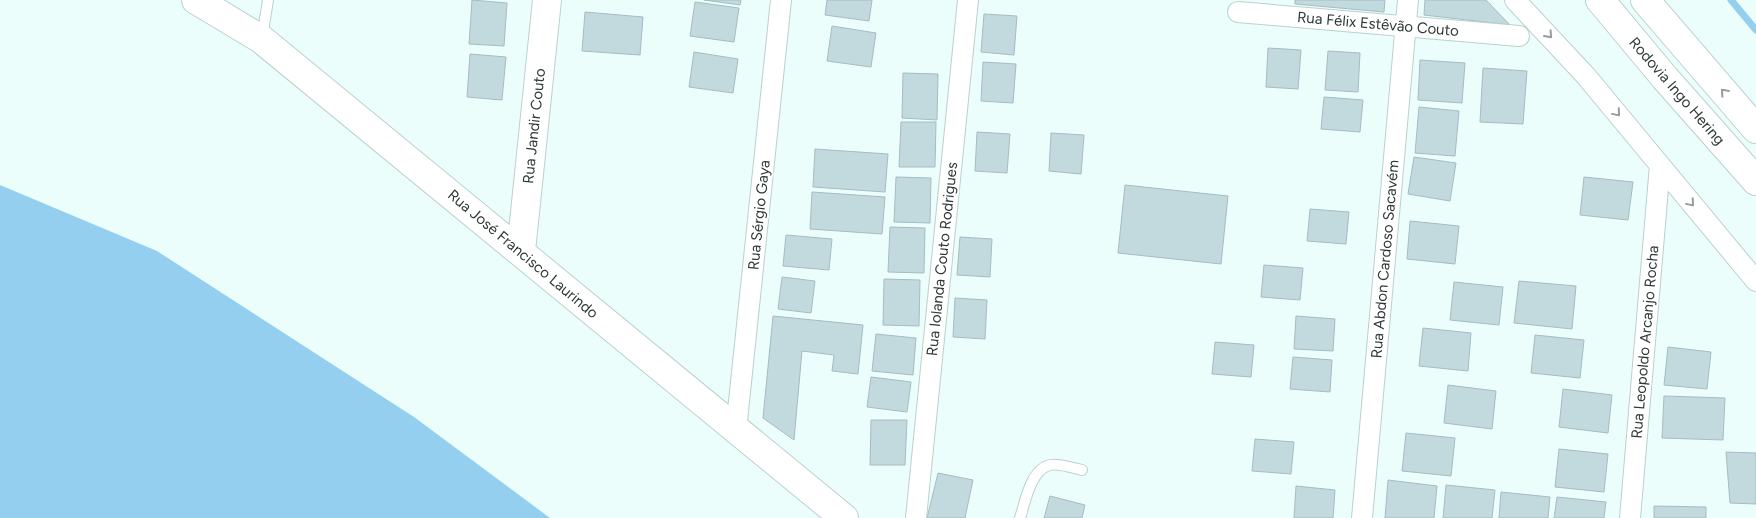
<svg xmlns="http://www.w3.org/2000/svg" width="1756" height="518" font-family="Figtree,sans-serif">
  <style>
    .water { fill: #95cfef }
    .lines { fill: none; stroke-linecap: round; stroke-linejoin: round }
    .stream { stroke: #95cfef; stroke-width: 7 }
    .building { fill: #c2d9de; stroke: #a5bcc0 }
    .lane-casing { stroke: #b9d1cf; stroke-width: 12 }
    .street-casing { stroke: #b9d1cf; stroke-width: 22 }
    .secondary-casing { stroke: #b9d1cf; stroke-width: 30 }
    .highway-casing { stroke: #b9d1cf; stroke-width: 30 }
    .lane { stroke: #fff; stroke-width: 10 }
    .street { stroke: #fff; stroke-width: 20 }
    .secondary { stroke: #fff; stroke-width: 28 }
    .highway { stroke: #fff; stroke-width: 28 }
    .oneway { stroke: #969c9b }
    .labels { text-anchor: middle; stroke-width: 4; stroke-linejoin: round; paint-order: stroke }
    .street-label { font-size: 15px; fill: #2e3837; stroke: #fff }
  </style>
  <rect width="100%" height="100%" fill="#ebfefc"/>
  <!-- water -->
  <path class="water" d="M0 185 157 251 414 417 550 518H0Z"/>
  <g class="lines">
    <!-- stream -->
    <path class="stream" d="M1731 0 1756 30"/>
  </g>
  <!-- building -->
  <path class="building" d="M472 0 507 3 504 46 469 44Z
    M704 0H741L740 5Z
    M827 0H872L869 21 825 15Z
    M1295 0H1385L1384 12 1295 4Z
    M1425 0H1486L1510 25 1424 15Z
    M695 2 739 8 734 42 690 36Z
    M585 12 643 17 640 55 582 51Z
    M984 14 1017 16 1014 55 981 52Z
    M832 26 876 33 871 67 827 61Z
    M1268 48 1301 50 1298 89 1266 87Z
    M1328 51 1360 53 1358 92 1325 90Z
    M694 52 738 59 733 93 689 87Z
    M470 54 506 57 502 100 467 97Z
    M1420 60 1465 63 1462 103 1418 100Z
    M983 62 1016 64 1013 103 981 101Z
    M1483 68 1527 71 1523 124 1480 122Z
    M903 73 938 74 937 120 902 118Z
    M1324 97 1363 100 1360 132 1321 129Z
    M1419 107 1459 111 1455 156 1415 153Z
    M901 122H936L935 167H899Z
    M977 132 1010 134 1007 173 975 171Z
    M1051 133 1084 135 1081 174 1049 171Z
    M815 149 888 154 885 192 813 187Z
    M1414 157 1456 163 1450 201 1408 194Z
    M896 177 931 178 930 223 894 222Z
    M1584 177 1633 182 1628 220 1580 215Z
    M1125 185 1228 196 1221 264 1118 253Z
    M812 192 885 197 882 234 810 229Z
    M1310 209 1349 212 1346 244 1307 241Z
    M1410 221 1459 226 1455 264 1407 259Z
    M890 227 925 228 924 273 888 272Z
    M786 235 832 239 829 270 783 266Z
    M960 237 992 239 990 277 957 275Z
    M1264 265 1303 268 1300 300 1261 297Z
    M782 277 815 281 811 313 778 309Z
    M884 279 920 280 919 326 883 325Z
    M1519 281 1576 286 1572 329 1514 323Z
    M1454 282 1503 287 1499 325 1450 320Z
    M955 298 987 300 985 339 953 337Z
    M773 316 863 325 858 374 832 371 834 355 802 351 794 440 763 418Z
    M1296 316 1335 319 1333 351 1294 349Z
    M1423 328 1471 333 1468 371 1419 366Z
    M876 334 916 338 913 375 872 371Z
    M1535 335 1584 340 1580 378 1531 373Z
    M1215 342 1254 345 1251 377 1212 374Z
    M1668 347 1711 352 1707 389 1664 385Z
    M1293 357 1332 360 1330 392 1290 389Z
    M871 377 911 382 907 412 867 407Z
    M1448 385 1496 391 1492 429 1444 423Z
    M1563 389 1612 395 1608 433 1559 427Z
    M1664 396 1725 398 1723 440 1662 438Z
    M871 420H907L905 465H870Z
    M1406 433 1455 438 1451 476 1402 471Z
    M1255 439 1294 442 1291 474 1252 471Z
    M1559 449 1608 454 1604 492 1555 487Z
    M1726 452 1756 453V504L1730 503Z
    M938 473 973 480 965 518H927Z
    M1388 480 1437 486 1434 518H1385Z
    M1446 485 1495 490 1492 518H1443Z
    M1296 486 1335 490 1333 518H1294Z
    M1501 492 1550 497 1548 518H1499Z
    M1050 496 1085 505 1082 518H1044Z
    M1557 497 1606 502 1604 518H1554Z
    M1654 506 1706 507V518H1654Z"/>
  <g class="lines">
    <defs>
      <path id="lane" d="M262 38 268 0
        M1020 518C1025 502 1031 469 1050 465 1059 463 1073 468 1082 470"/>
      <path id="street" d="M1515 0 1586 76 1756 281
        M1238 12 1519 36
        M736 430 781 0
        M916 518 968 0
        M1362 518 1408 0
        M1630 518 1660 165"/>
      <path id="secondary" d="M196 0 261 39 844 518
        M521 251 547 0"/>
      <path id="highway" d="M1600 0 1665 78 1756 181
        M1645 0 1756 129"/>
    </defs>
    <!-- lane casing -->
    <use href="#lane" class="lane-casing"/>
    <!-- street casing -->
    <use href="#street" class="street-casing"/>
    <!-- secondary casing -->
    <use href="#secondary" class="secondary-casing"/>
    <!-- highway casing -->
    <use href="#highway" class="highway-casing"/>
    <!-- lane -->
    <use href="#lane" class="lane"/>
    <!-- street -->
    <use href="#street" class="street"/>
    <!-- secondary -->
    <use href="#secondary" class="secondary"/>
    <!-- highway -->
    <use href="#highway" class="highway"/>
  </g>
  <!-- one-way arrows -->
  <defs><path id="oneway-chevron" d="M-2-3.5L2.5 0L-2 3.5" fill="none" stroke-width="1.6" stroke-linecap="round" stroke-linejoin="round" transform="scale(1.25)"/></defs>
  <g class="oneway">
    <use href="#oneway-chevron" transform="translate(1549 35) rotate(48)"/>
    <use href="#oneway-chevron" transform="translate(1724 92) rotate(-131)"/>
    <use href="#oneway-chevron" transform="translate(1617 113) rotate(50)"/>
    <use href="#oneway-chevron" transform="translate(1691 203) rotate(50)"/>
  </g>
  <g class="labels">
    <!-- street labels -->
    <g class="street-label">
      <text transform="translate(1378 24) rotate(5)" y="5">Rua Félix Estêvão Couto</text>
      <text transform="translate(1677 91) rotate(49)" y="5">Rodovia Ingo Hering</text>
      <text transform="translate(534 126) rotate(-84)" y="5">Rua Jandir Couto</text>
      <text transform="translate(759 215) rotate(-84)" y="5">Rua Sérgio Gaya</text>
      <text transform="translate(523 254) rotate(40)" y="5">Rua José Francisco Laurindo</text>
      <text transform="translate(942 259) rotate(-84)" y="5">Rua Iolanda Couto Rodrigues</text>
      <text transform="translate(1385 259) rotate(-85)" y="5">Rua Abdon Cardoso Sacavém</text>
      <text transform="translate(1645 342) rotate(-85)" y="5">Rua Leopoldo Arcanjo Rocha</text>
    </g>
  </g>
</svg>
